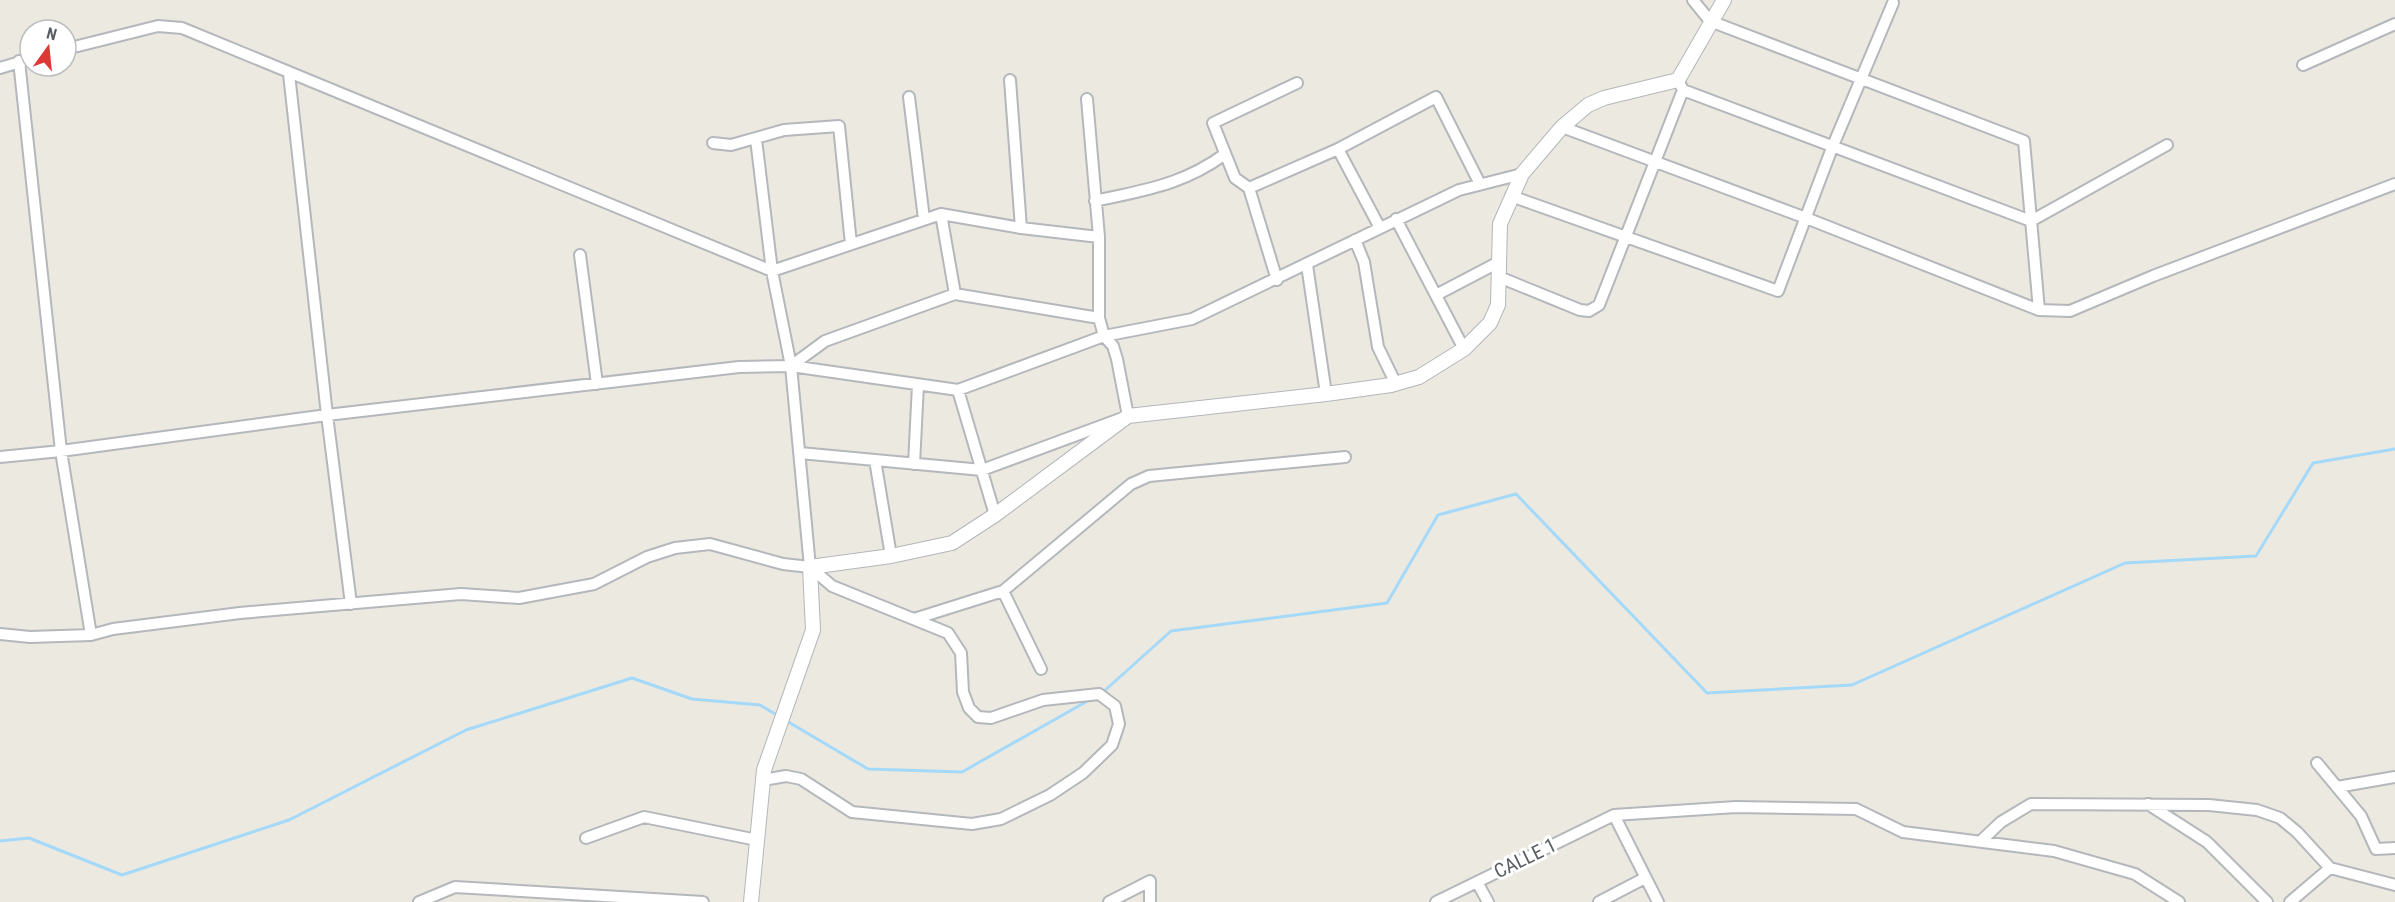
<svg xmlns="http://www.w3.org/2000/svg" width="2395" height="902" font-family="'Roboto Condensed',sans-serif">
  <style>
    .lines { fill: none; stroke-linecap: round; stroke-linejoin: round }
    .stream { stroke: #a4d9f9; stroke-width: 3 }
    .street-casing { stroke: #b4b7bb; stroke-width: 14 }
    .secondary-casing { stroke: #b3b6bb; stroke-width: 16 }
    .street { stroke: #fff; stroke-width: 10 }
    .secondary { stroke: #fff; stroke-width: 14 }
    .labels { text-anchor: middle; stroke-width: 6; stroke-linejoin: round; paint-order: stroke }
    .street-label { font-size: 20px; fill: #5a5d61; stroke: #fff }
  </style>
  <rect width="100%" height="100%" fill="#ece9e1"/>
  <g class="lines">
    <!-- stream -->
    <path class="stream" d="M1102 693 1171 631 1387 603 1438 515 1516 494 1707 693 1852 685 2125 563 2256 556 2313 463 2395 449
      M785 720 868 769 962 772 1091 699
      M0 841 29 838 122 875 289 820 466 730 632 678 692 699 760 705 780 717"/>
    <defs>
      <path id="street" d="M1693 0 1710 21 2024 141 2039 310
        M66 49 158 26 182 28 772 271 941 214 1021 228 1099 237
        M19 61 61 451 91 635
        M2303 65 2395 24
        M0 68 30 59
        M289 74 327 415 351 604
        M1010 80 1021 228
        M1678 80 1683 90 2031 221 2167 145
        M909 97 924 219
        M1562 127 1806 218 2039 310 2070 311 2153 276 2395 184
        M756 139 772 271 791 366 810 567
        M713 143 731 145 784 130 839 126 851 244
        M1338 149 1380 228
        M1249 188 1338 149 1436 97 1480 184
        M1511 196 1778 291 1832 148 1893 3
        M1095 201C1144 190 1183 185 1225 154
        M941 214 955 294
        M1396 219 1464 349
        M1355 240 1364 262 1378 347 1396 384
        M580 255 597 384
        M1307 265 1326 394
        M1499 277 1580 310 1589 311 1599 305 1683 90
        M1277 280 1249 188 1235 178 1213 123 1297 83
        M1436 295 1499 262
        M791 366 825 341 955 294 1099 318
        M958 390 995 515
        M800 453 982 470 1128 416 1117 359 1113 346 1104 336 1099 318V237L1087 99
        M0 457 61 451 327 415 739 367 791 366 958 390 1104 336 1192 319 1459 190 1522 174
        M875 460 891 556
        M914 464 918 385
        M1003 591 1041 669
        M914 619 1003 591 1131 484 1149 476 1345 457
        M0 634 30 637 91 635 113 629 240 613 461 594 519 598 594 584 647 557 675 548 710 544 783 564 810 567 832 586 948 633 961 653 963 692 969 708 978 717 991 718 1043 700 1099 694 1115 706 1119 724 1112 745 1083 773 1050 795 1001 819 972 824 852 812 801 779 786 776 763 780
        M2317 763 2361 816 2376 849 2395 848
        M2337 787 2395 777
        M2148 804 2207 842 2267 902
        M1614 815 1658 902
        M586 838 644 817 757 840
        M1982 840 2001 822 2031 804 2209 805 2257 810 2280 818 2297 832 2330 868 2395 885
        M1477 882 1488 902
        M419 902 455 887 703 902
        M1109 902 1150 881V902
        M1436 902 1614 815 1736 807 1856 809 1903 832 2054 851 2135 874 2179 902
        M1599 902 1645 878
        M2290 902 2330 868"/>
      <path id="secondary" d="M751 902 764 770 813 630 810 567 891 556 952 543 995 515 1128 416 1326 394 1391 385 1419 377 1464 349 1490 323 1498 305 1500 224 1522 174 1562 127 1588 105 1604 98 1678 80 1724 0"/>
    </defs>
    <!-- street casing -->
    <use href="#street" class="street-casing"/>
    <!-- secondary casing -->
    <use href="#secondary" class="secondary-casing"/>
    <!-- street -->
    <use href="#street" class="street"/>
    <!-- secondary -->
    <use href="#secondary" class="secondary"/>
  </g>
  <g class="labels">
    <!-- street labels -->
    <g class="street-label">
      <text transform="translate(1525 858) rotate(-26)" y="7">CALLE 1</text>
    </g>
  </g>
  <!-- north arrow -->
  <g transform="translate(48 48) rotate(15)"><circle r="28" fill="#ffffff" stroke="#bdbec0" stroke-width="1.5"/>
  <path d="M0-4.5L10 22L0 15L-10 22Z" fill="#dd3936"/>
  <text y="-9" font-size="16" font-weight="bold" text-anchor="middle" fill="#5a5d61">N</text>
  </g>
</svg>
